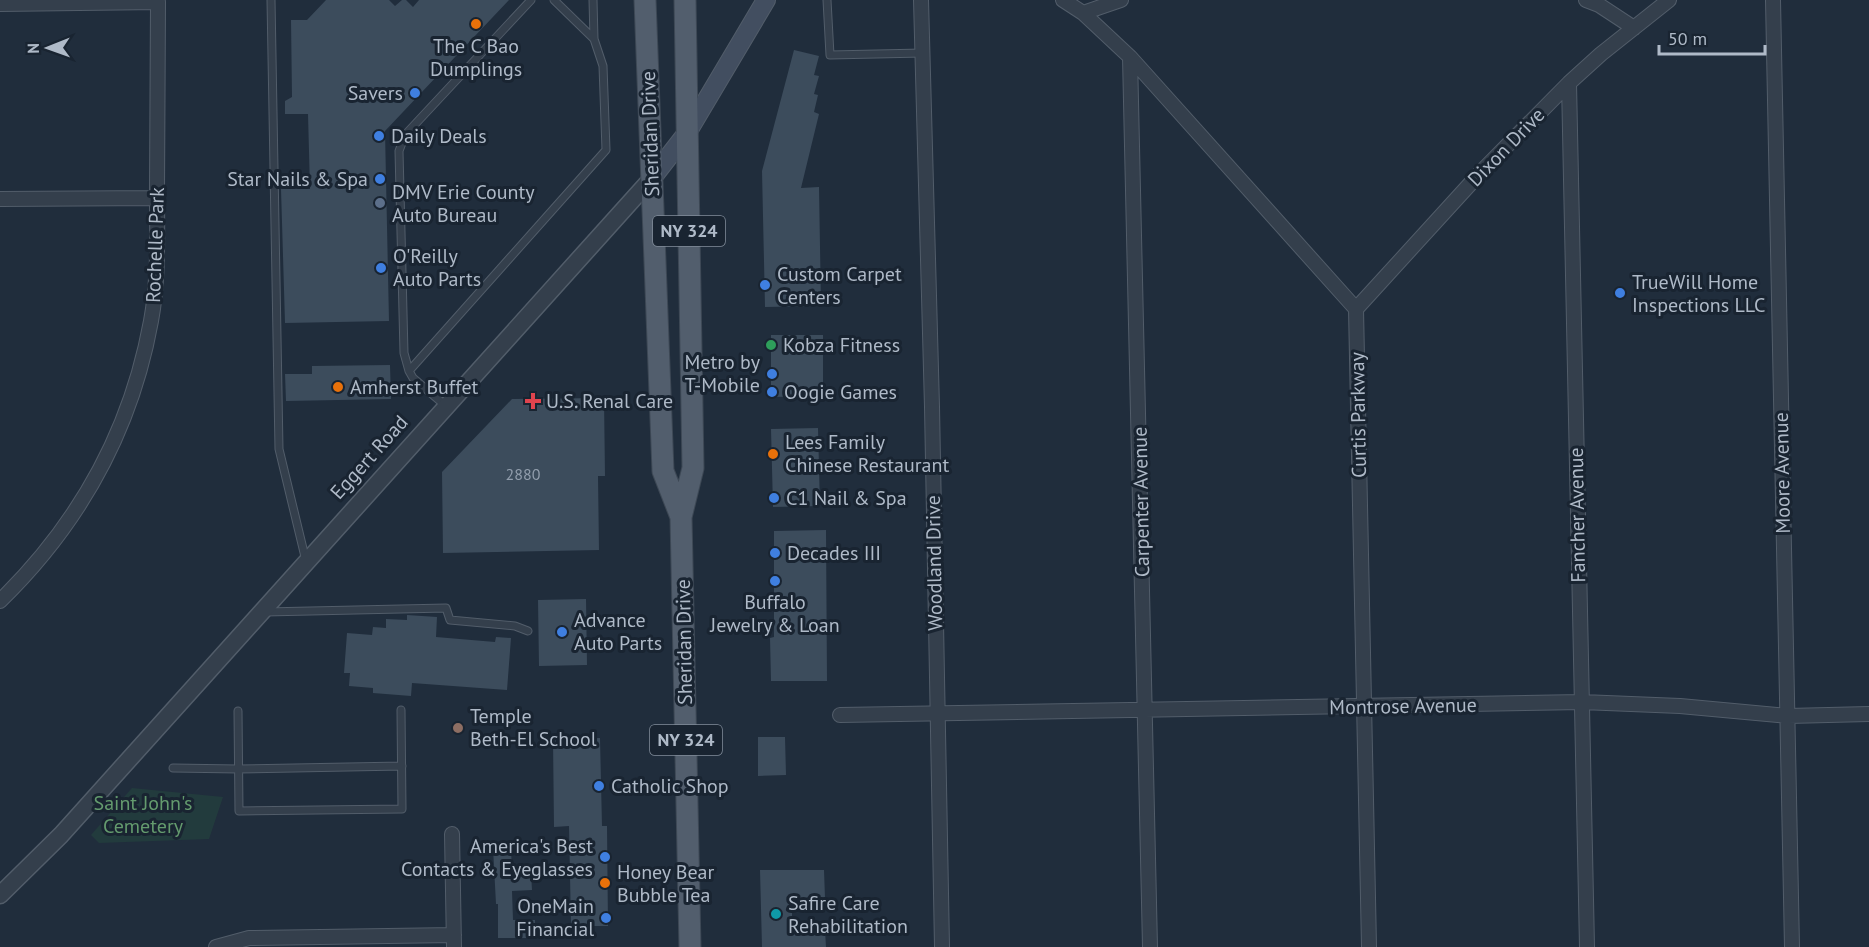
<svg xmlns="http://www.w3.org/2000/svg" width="1869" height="947" font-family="'PT Sans',sans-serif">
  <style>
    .green { fill: #223b3d }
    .building { fill: #3c4c5c }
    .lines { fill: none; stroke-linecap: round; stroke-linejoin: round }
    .service-casing { stroke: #525d6a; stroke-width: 9 }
    .minor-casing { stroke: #525d6a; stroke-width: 16 }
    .tertiary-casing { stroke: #525d6a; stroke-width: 19 }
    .secondary-casing { stroke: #525d6a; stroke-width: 20 }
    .primary-casing { stroke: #3d4855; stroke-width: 23 }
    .service { stroke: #343f4c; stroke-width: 7 }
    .minor { stroke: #343f4c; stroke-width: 14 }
    .tertiary { stroke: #343f4c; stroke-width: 16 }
    .secondary { stroke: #424e60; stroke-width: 18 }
    .primary { stroke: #525e6d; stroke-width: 21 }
    .food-dot { fill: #e8710a; stroke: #192431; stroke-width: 2 }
    .shop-dot { fill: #3f7fe0; stroke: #192431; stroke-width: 2 }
    .service-dot { fill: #5c6f8a; stroke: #192431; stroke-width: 2 }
    .leisure-dot { fill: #2e9e5b; stroke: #192431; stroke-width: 2 }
    .health-dot { fill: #e0444e; stroke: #192431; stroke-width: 2 }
    .education-dot { fill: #8d6e63; stroke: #192431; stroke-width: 2 }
    .culture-dot { fill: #0f9aa8; stroke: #192431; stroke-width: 2 }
    .labels { text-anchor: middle; stroke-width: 6; stroke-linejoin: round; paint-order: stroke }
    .number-label { font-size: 16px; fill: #929ead }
    .shield { fill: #192431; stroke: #828d9b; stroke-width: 1.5 }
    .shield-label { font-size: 18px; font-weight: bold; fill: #afbac8 }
    .poi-label { font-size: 20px; fill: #afbac8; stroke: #192431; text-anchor: start }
    .street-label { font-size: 20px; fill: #afbac8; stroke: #192431 }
    .park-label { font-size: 20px; fill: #649b6e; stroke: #192431 }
  </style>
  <rect width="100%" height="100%" fill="#202d3c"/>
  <!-- green -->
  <path class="green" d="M132 788 223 797 209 839 99 843 91 835Z"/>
  <!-- building -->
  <path class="building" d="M326 0H389L395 6 402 0H406L413 7 419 0H509L385 131 389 321 285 323 281 189H310L308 114H285V101L292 97 291 20H307Z
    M794 50 819 56 814 75 819 76 814 94 818 95 814 112 819 114 801 188 819 187 821 306 765 307 762 171Z
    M771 335H823V396L771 397Z
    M390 365 391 399 286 401 285 374H312V366Z
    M604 398 605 476H598L599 550 443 553 442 472 512 399Z
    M818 428 820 506 773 507 771 429Z
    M826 530 827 681H771L770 638 774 637V531Z
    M586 599 587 665 539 666 538 600Z
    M407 615 437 617 436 637 495 642 496 637 511 638 507 690 412 683 411 696 373 693V688L349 686 350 673H344L347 633 372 635 373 627 386 628V619L407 620Z
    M758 737H785L786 775 758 776Z
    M600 738 602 826H607L608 926H571L569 826 554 827 553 739Z
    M511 847 512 874 531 873 532 890 512 891 513 920H535V938H498V904H496L493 848Z
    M760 870H824L825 898H792V931L825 930 826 947H762Z"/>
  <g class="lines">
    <defs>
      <path id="service" d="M271 0 279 449 306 561
        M554 0 594 39
        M827 0 830 55 923 53
        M409 371 606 150 603 66 594 39 593 0
        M446 406 413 378 409 371 404 353 399 151 405 135 531 0
        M265 612 446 608 450 620 515 626 528 631
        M238 711 239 811 402 809 401 710
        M173 768 238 769 402 766"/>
      <path id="minor" d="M921 0 932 407 942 947
        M1063 0 1083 13 1130 57 1356 309 1369 947
        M1586 0 1599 5 1634 28
        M1773 0 1792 947
        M0 4 158 2C158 65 157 127 157 189 157 233 159 278 151 321 131 431 79 524 0 601
        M1083 13 1121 0
        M1130 57 1150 947
        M1569 83 1587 947
        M0 199 157 198
        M1356 309 1481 172 1569 83 1601 54 1669 0
        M840 715 1582 702 1680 706 1788 716 1869 714
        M452 834 454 947
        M216 947 249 938 454 935"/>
      <path id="tertiary" d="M0 895 61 835 652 178"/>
      <path id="secondary" d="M652 178 687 133 766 0"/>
      <path id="primary" d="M645 0 663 471 681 517
        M685 0 693 468 681 517 690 947"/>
    </defs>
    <!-- service casing -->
    <use href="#service" class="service-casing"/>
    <!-- minor casing -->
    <use href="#minor" class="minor-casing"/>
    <!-- tertiary casing -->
    <use href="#tertiary" class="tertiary-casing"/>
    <!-- secondary casing -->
    <use href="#secondary" class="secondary-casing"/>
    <!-- primary casing -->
    <use href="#primary" class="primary-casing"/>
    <!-- service -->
    <use href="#service" class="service"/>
    <!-- minor -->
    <use href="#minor" class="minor"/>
    <!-- tertiary -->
    <use href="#tertiary" class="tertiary"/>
    <!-- secondary -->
    <use href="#secondary" class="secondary"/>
    <!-- primary -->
    <use href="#primary" class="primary"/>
  </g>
  <!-- markers -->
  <g class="food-dot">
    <circle cx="476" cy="24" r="6"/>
    <circle cx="338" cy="387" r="6"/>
    <circle cx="773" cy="454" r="6"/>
    <circle cx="605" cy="883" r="6"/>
  </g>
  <g class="shop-dot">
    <circle cx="415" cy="93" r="6"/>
    <circle cx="379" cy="136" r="6"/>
    <circle cx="380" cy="179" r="6"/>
    <circle cx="381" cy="268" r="6"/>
    <circle cx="765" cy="285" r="6"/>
    <circle cx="1620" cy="293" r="6"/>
    <circle cx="772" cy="374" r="6"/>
    <circle cx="772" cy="392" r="6"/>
    <circle cx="774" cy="498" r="6"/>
    <circle cx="775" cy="553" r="6"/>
    <circle cx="775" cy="581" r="6"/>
    <circle cx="562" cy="632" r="6"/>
    <circle cx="599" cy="786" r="6"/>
    <circle cx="605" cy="857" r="6"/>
    <circle cx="606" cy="918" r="6"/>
  </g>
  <circle class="service-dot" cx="380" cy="203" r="6"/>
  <circle class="leisure-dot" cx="771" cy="345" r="6"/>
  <path class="health-dot" d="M530 392h6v6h6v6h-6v6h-6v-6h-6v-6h6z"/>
  <circle class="education-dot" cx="458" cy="728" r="6"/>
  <circle class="culture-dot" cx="776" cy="914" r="6"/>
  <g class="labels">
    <!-- number labels -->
    <g class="number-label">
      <text x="523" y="480">2880</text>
    </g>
    <!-- shield labels -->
    <g class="shield">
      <rect x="653" y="216" width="72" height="30" rx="4.5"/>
      <rect x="650" y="725" width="72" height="30" rx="4.5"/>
    </g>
    <g class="shield-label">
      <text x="689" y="237">NY 324</text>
      <text x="686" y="746">NY 324</text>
    </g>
    <!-- poi labels -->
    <g class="poi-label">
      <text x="476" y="53" text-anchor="middle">The C Bao<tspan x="476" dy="23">Dumplings</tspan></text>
      <text x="403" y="100" text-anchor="end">Savers</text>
      <text x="391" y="143">Daily Deals</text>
      <text x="368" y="186" text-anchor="end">Star Nails &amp; Spa</text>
      <text x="392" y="199">DMV Erie County<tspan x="392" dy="23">Auto Bureau</tspan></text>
      <text x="393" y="263">O'Reilly<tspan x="393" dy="23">Auto Parts</tspan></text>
      <text x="777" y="281">Custom Carpet<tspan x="777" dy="23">Centers</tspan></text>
      <text x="1632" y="289">TrueWill Home<tspan x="1632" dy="23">Inspections LLC</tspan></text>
      <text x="783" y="352">Kobza Fitness</text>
      <text x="760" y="369" text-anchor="end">Metro by<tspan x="760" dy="23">T-Mobile</tspan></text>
      <text x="350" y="394">Amherst Buffet</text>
      <text x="784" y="399">Oogie Games</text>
      <text x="546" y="408">U.S. Renal Care</text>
      <text x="785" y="449">Lees Family<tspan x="785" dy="23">Chinese Restaurant</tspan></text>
      <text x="786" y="505">C1 Nail &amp; Spa</text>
      <text x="787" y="560">Decades III</text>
      <text x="775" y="609" text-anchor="middle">Buffalo<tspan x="775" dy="23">Jewelry &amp; Loan</tspan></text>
      <text x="574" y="627">Advance<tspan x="574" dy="23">Auto Parts</tspan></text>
      <text x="470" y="723">Temple<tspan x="470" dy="23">Beth-El School</tspan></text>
      <text x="611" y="793">Catholic Shop</text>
      <text x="593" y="853" text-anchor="end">America's Best<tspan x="593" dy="23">Contacts &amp; Eyeglasses</tspan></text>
      <text x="617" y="879">Honey Bear<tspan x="617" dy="23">Bubble Tea</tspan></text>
      <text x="788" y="910">Safire Care<tspan x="788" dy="23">Rehabilitation</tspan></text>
      <text x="594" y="913" text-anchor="end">OneMain<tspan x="594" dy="23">Financial</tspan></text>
    </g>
    <!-- street labels -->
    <g class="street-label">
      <text transform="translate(650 134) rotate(-92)" y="7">Sheridan Drive</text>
      <text transform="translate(1506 147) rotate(-46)" y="7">Dixon Drive</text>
      <text transform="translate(155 245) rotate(-88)" y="7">Rochelle Park</text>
      <text transform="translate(1358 415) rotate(-91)" y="7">Curtis Parkway</text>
      <text transform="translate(369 457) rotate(-48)" y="7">Eggert Road</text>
      <text transform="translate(1782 473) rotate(-91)" y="7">Moore Avenue</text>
      <text transform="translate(1141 502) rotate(-91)" y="7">Carpenter Avenue</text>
      <text transform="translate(1577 515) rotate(-91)" y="7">Fancher Avenue</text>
      <text transform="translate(934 563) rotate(-91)" y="7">Woodland Drive</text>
      <text transform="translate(684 642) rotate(-91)" y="7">Sheridan Drive</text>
      <text transform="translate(1403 706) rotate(-1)" y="7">Montrose Avenue</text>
    </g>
    <!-- park labels -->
    <g class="park-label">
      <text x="143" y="810">Saint John's<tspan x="143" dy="23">Cemetery</tspan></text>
    </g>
  </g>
  <!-- north arrow -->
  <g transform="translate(48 48) rotate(269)" stroke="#192431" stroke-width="4.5" paint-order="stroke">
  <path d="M0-4.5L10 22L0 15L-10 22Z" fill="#afbac8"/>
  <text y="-9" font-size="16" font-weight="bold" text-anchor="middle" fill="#afbac8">N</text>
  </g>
  <!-- scale -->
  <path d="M1659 45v9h106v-9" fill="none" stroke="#afbac8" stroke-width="3"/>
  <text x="1668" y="45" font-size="18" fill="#afbac8" stroke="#192431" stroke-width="4.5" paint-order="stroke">50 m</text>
</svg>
